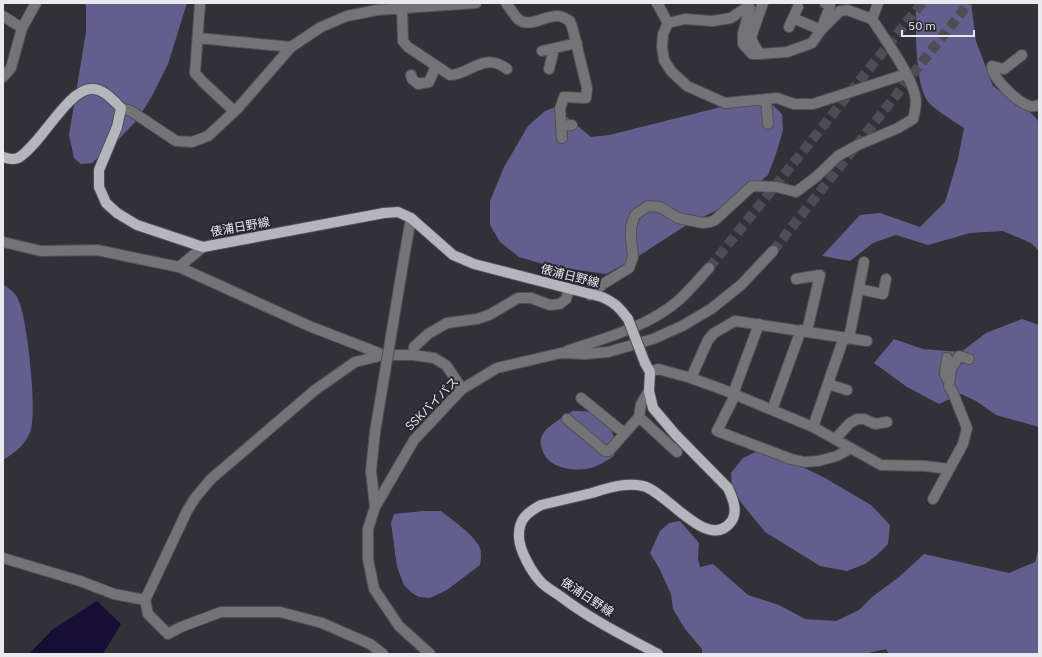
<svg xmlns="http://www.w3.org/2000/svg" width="1042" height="657" font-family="'IBM Plex Sans','Noto Sans JP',sans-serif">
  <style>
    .forest { fill: #625e8d }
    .water { fill: #160e35 }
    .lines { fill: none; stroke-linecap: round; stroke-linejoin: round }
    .minor-tunnel { stroke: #4e4d53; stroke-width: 10; stroke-dasharray: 10 5; stroke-linecap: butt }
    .minor-casing { stroke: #4f4f55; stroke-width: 12 }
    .major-casing { stroke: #4f4f55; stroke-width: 12 }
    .minor { stroke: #747477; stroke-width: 10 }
    .major { stroke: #b5b5bc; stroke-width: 10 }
    .minor-bridge-casing { stroke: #4f4f55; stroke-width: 12; stroke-linecap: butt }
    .major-bridge-casing { stroke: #4f4f55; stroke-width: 12; stroke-linecap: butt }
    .minor-bridge { stroke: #747477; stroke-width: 10 }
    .major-bridge { stroke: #b5b5bc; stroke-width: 10 }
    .labels { text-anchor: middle; stroke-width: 4; stroke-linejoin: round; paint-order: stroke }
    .street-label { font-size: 12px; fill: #eaeaee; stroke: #28272e }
  </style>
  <rect width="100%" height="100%" fill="#323138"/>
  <!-- forest -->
  <path class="forest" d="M85 3H187L168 64 152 96 137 120 117 141 92 163 81 164 74 158 69 135 86 32V7Z
    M916 3H971L976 41 993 86 1029 111 1036 118 1039 123V251L1031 243 1003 231 970 233 928 245 896 235 873 243 850 261 822 256 860 215 880 213 920 227 945 202 958 159 964 128C955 122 934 109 929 103 914 85 916 27 916 3Z
    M771 103 782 114 783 130 776 154 768 175 741 198 685 226 634 259 606 274 550 266 519 257 500 242 490 225V201L504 167 528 126 545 111 555 107 591 137 609 135 729 105Z
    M3 284C8 288 16 293 18 299 27 316 38 414 30 432 25 445 15 453 3 460Z
    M1022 319 1039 325V427L996 415 976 401 961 394 939 404 907 387 874 363 894 339 923 349 961 352 986 333Z
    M573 411C579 411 586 411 592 412 612 416 616 438 614 456 606 461 596 468 586 469 569 471 547 467 542 449 540 444 540 438 543 434 547 426 565 416 573 411Z
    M764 448 825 478 871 505 890 525 888 544 877 555 865 564 847 571 820 566 765 532 743 505 732 489 731 473 743 458Z
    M423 511H441C452 520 472 533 479 546 482 551 481 559 480 565L447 590 430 598 419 597 412 593 404 585 397 567 391 523 394 514Z
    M680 521 699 543 698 559 700 567 713 564 748 595 779 605 805 619 836 621 859 610 872 597 899 577 924 554 1009 573 1035 562 1039 548V654H889L886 649 864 654H702V649L685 629 673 609 671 594 659 568 650 553 660 531 669 523Z"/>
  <!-- water -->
  <path class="water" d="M97 601 121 624 103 654H29L52 630Z"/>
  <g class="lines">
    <!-- minor-tunnel -->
    <path class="minor-tunnel" d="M773 251 969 3
      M709 268 922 3"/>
    <defs>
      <path id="minor" d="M200 3 195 73 203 82 234 111
        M506 3C510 8 514 15 518 19 529 29 545 15 558 16 562 16 566 19 570 21L573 30 587 88 586 98 564 97 560 109 562 138
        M657 3 668 23 663 34 662 47 664 60 671 71 687 86 725 103 777 98 794 104H813L906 74
        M763 3 751 37 754 45 760 54 787 52 812 43 821 30 840 11 847 10 872 19
        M798 7 793 18 821 30 830 6 825 3
        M402 8 403 41 408 47 450 75C470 75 483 51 507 69
        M3 16 22 28 11 68 3 77
        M668 23 685 19 713 21 731 18 747 7 750 8 743 33V44L752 54H758
        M789 27 793 18
        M22 28 36 3
        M198 38 291 47
        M542 51 577 43
        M1022 55 1004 69 992 66C992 78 1018 103 1030 106 1033 107 1036 106 1039 105
        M549 69 554 49
        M411 75 412 79 418 84 429 82 436 66
        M766 99 768 124
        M121 108 131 111 176 141 192 142 208 136 238 108 291 47 321 27 347 16 377 10 476 3
        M561 126 572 125
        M3 242 41 251 97 250 179 267 309 326 384 355
        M404 258 411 218
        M179 267 203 247
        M796 279 820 275 807 331
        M859 289 883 294 886 279
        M590 295 603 284 629 268 633 257 631 238V227L635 215 648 206 660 207 678 218 703 223 710 222 715 220 752 186 777 187 796 192 816 177 838 156 858 145 898 128 913 119C915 111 917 103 915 95 910 73 884 38 872 19L878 3
        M849 338 864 262
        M567 351C605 338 648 327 679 300 690 290 699 279 709 268
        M413 355 414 347 428 334 447 323 477 319 489 315 518 298H531L550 305 560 304 566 299 569 290
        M650 372 658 369 691 378 724 390 813 427 881 465 925 466 949 469
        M946 377 945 374 947 358
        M691 378 708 340 714 333 735 321 867 341
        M828 384 847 390
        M733 394 759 324
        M735 395 717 431 791 459 804 462 818 461 837 456 851 448
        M581 398 624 433
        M772 410 801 330
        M639 417 641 404 649 391
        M567 419 605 451H609L639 417 677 452
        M813 427 844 337
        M835 439 850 423 857 419H864L875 424 887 422
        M933 499 963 444 967 428 953 393 949 386 951 369 959 356 969 359
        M375 507 371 471 375 432
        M3 558 80 581 114 594 145 600
        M383 654 370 644 322 623 280 612H221L181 627 168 634 148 614 145 600 187 511 195 498 211 479 315 390 355 362 384 355H413L434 358 446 365 462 389
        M430 654 399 626 374 589 368 559V529L375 507 414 440 462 389 497 368 561 353 585 354 608 352 653 339 682 326 711 309 741 285 773 251"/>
      <path id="major" d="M3 157C8 159 13 160 18 158 39 147 68 89 91 89 103 88 113 100 121 108L117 127 99 170V187L106 203 117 213 137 225 203 247 384 213 398 212 411 218 453 255 474 264 602 297C615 303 619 307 628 319
        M645 363 650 372 649 391 653 408 675 434 728 488C733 499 739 513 730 523 707 551 666 491 643 486 626 482 608 488 592 493 575 497 558 501 541 505 526 513 518 520 519 538 520 551 531 571 540 581 545 587 553 591 560 596 590 619 624 636 658 654"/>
    </defs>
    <!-- minor casing -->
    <use href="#minor" class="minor-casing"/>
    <!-- major casing -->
    <use href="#major" class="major-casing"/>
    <!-- minor -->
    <use href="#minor" class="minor"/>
    <!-- major -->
    <use href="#major" class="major"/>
    <defs>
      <path id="minor-bridge" d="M375 432 404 258"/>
      <path id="major-bridge" d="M628 319 645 363"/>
    </defs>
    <!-- minor-bridge casing -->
    <use href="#minor-bridge" class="minor-bridge-casing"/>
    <!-- major-bridge casing -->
    <use href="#major-bridge" class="major-bridge-casing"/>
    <!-- minor-bridge -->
    <use href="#minor-bridge" class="minor-bridge"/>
    <!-- major-bridge -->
    <use href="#major-bridge" class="major-bridge"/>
  </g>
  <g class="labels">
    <!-- street labels -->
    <g class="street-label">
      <text transform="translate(240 227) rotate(-10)" y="4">俵浦日野線</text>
      <text transform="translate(570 276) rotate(14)" y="4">俵浦日野線</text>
      <text transform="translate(432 404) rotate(-45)" y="4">SSKバイパス</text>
      <text transform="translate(587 597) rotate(33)" y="4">俵浦日野線</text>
    </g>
  </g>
  <!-- border -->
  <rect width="1042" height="657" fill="none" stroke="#eaeaee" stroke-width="8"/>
  <!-- scale -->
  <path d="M902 30v6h72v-6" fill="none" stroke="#eaeaee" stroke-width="2"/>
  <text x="908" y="30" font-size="12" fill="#eaeaee" stroke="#28272e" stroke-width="3" paint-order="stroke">50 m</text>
</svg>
